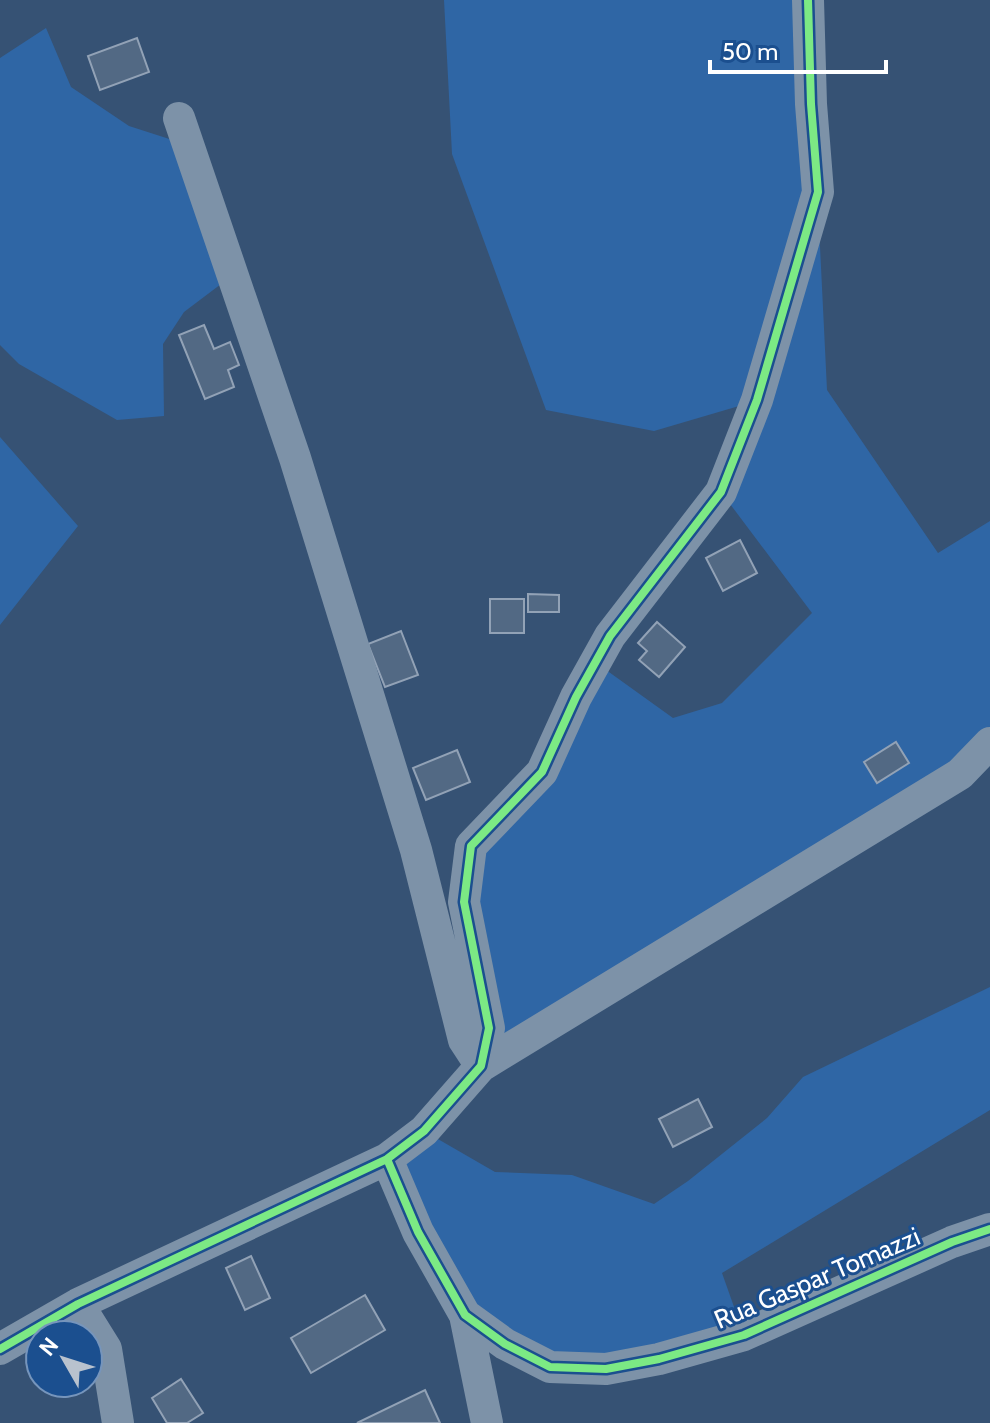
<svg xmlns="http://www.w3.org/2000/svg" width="990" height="1423" font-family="Cabin,sans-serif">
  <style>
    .green { fill: #2f66a5 }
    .building { fill: #526984; stroke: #92a2b6; stroke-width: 2 }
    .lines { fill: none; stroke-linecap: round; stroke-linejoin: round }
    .minor { stroke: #7d92a8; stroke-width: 32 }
    .cycleway-casing { stroke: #1b4f8f; stroke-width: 13 }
    .cycleway { stroke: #7ce984; stroke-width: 8 }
    .labels { text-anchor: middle; stroke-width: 6; stroke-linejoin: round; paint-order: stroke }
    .street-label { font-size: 26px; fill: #fff; stroke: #1b4f8f }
  </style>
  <rect width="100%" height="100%" fill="#365274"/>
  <!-- green -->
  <path class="green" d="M444 0H808L827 390 938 553 990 521V743L481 1066 471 846 542 772 595 662 673 718 722 703 812 613 721 492 756 401 654 431 546 410 452 154Z
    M46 28 71 87 129 126 188 145 233 275 184 312 163 344 164 416 117 420 19 364 0 345V58Z
    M0 437 78 526 0 625Z
    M990 987V1110L722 1273 744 1335 550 1367 465 1315 387 1159 424 1131 495 1172 572 1175 654 1204 688 1181 767 1118 803 1077Z"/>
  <!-- building -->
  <path class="building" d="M137 38 149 72 100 90 88 56Z
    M204 325 214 349 230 342 239 365 228 370 234 387 205 399 179 335Z
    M740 540 757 573 723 591 706 558Z
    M528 594 559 595V612H528Z
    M490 599H524V633H490Z
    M657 622 685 647 659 677 639 660 647 651 638 643Z
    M401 631 418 675 385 687 368 644Z
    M896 742 909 763 877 783 864 762Z
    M457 750 470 782 426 800 413 768Z
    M698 1099 712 1127 673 1147 659 1119Z
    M251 1256 270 1298 245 1310 226 1268Z
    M365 1295 385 1330 311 1373 291 1338Z
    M181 1379 203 1413 187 1423H167L152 1398Z
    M425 1390 440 1423H357Z"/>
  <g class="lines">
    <!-- minor -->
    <path class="minor" d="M179 118 295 458 416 850 464 1040 481 1066
      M481 1066 489 1028 464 902 471 846 542 772 576 697 610 636 721 492 757 400 818 192 811 104 808 0
      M387 1159 418 1232 465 1315 505 1344 550 1367 606 1369 659 1359 744 1335 952 1242 990 1229
      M78 1304 106 1349 118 1423
      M465 1315 487 1423
      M0 1349 78 1304 387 1159 424 1131 481 1066 960 774 990 743"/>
    <defs>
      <path id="cycleway" d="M387 1159 418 1232 465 1315 505 1344 550 1367 606 1369 659 1359 744 1335 952 1242 990 1229
        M0 1349 78 1304 387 1159 424 1131 481 1066 489 1028 464 902 471 846 542 772 576 697 610 636 721 492 757 400 818 192 811 104 808 0"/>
    </defs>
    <!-- cycleway casing -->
    <use href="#cycleway" class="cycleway-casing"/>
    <!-- cycleway -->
    <use href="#cycleway" class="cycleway"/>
  </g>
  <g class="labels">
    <!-- street labels -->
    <g class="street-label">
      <text transform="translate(817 1278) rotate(-23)" y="9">Rua Gaspar Tomazzi</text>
    </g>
  </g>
  <!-- north arrow -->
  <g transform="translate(64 1359) rotate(309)"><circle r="38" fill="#1b4f8f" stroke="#7695bc" stroke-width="2"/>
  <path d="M0-6L14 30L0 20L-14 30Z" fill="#b9c2ce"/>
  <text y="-12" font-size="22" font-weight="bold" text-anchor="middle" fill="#ffffff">N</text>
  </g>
  <!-- scale -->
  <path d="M710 60v12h176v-12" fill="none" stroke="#ffffff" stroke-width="4"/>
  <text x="722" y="60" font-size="24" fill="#ffffff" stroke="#1b4f8f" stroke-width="6" paint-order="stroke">50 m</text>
</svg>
